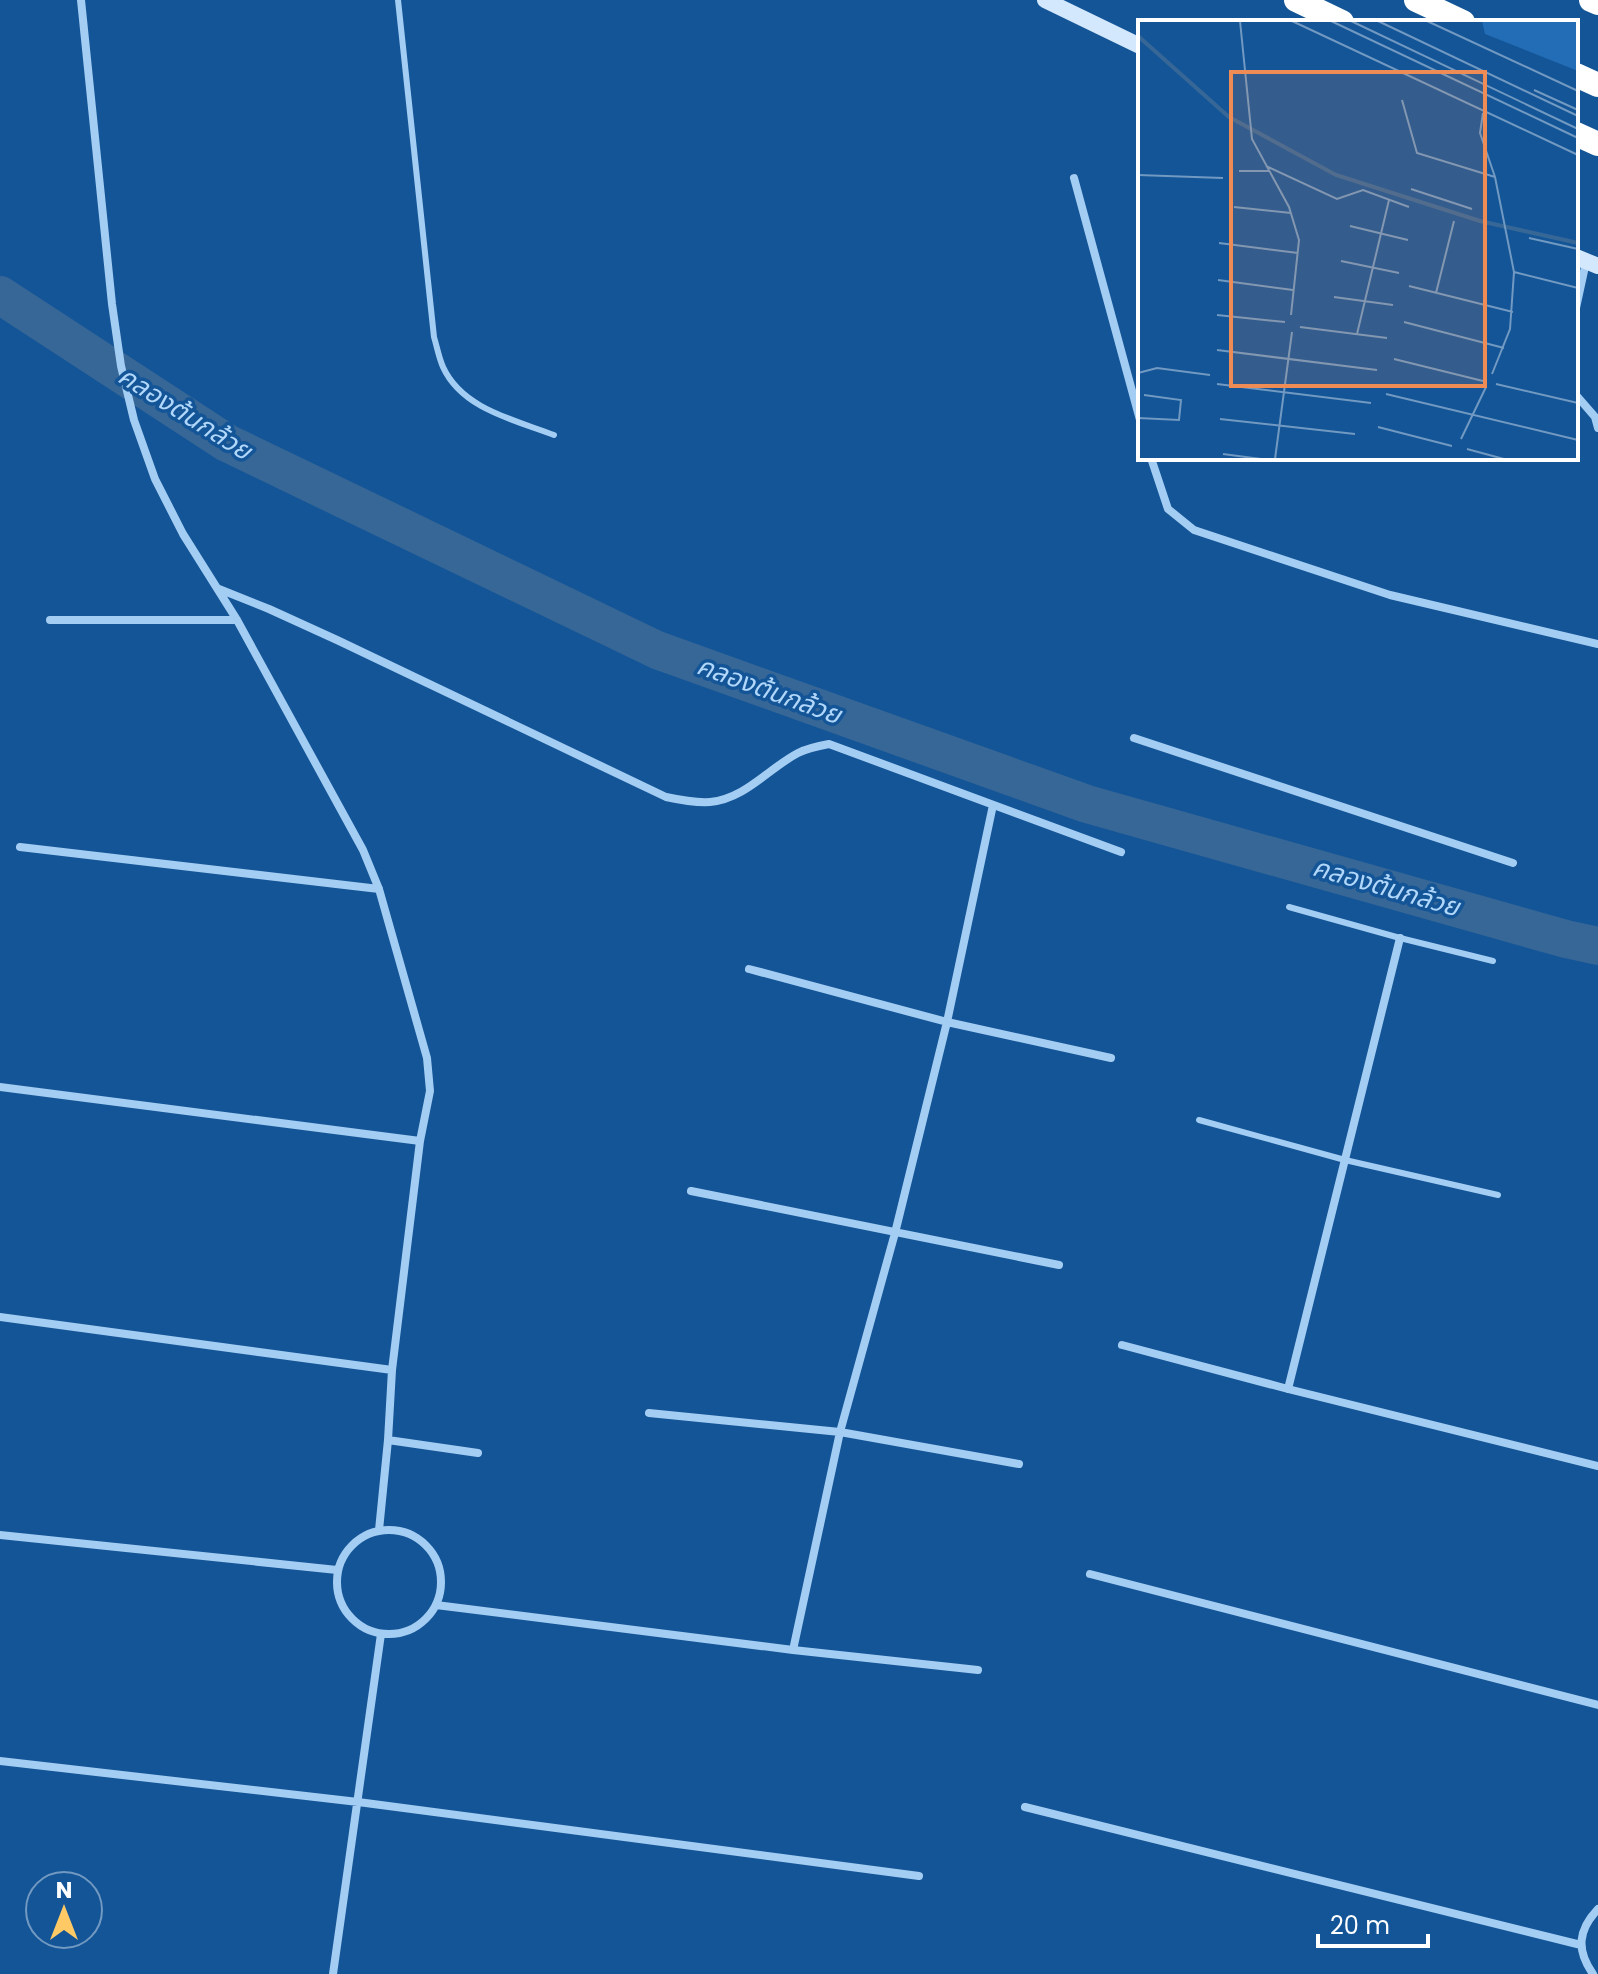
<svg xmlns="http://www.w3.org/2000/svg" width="1598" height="1974" font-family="Poppins,'Noto Sans Thai',sans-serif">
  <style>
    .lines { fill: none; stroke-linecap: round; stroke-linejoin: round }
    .canal { stroke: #376797; stroke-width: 38 }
    .lane { stroke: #a4cdf3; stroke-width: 6 }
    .street { stroke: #a4cdf3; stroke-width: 8 }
    .secondary { stroke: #d4e8fd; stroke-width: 16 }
    .highway { stroke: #fff; stroke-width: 24 }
    .labels { text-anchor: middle; stroke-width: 7; stroke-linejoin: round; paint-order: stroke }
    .water-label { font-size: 26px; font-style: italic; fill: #b1d7fa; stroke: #135597 }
    .inset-river { fill: none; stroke: #376797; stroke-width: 4 }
    .inset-road { fill: none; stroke: #7199c1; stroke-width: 2 }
    .view { fill: #ef8b55; fill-opacity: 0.15; stroke: #ef8b55; stroke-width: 4 }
    .inset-edge { fill: none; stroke: #fff; stroke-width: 4 }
  </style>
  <rect width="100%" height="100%" fill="#135597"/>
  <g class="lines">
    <!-- canal -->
    <path class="canal" d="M0 295 227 443 657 650 1087 804 1566 939 1598 946"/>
    <!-- lane -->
    <path class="lane" d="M398 0 434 337C437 347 439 358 443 367 462 409 515 420 554 435
      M1289 907 1400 938 1493 961
      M1199 1120 1345 1160 1498 1195"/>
    <!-- street -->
    <path class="street" d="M81 0 112 304 121 366 134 420 155 479 183 534 237 620 363 850 379 889 427 1058 430 1091 420 1141 392 1370 388 1440 379 1530
      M1074 178 1140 420
      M1576 308 1586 262
      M1576 395 1595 417 1598 428
      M1151 458 1168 509 1194 530 1390 595 1598 644
      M219 589 269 609 337 640 666 797C680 800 695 803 710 802 745 799 769 768 798 753 808 748 818 746 829 744L1121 852
      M50 620H237
      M1134 738 1513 863
      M20 847 379 889
      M749 969 947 1022 1111 1058
      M0 1087 420 1141
      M691 1191 1059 1265
      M0 1317 392 1370
      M1122 1345 1288 1389 1598 1466
      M1288 1389 1400 938
      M649 1413 840 1432 1019 1464
      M388 1440 478 1453
      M337 1582a52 52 0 1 1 104 0a52 52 0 1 1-104 0Z
      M0 1535 337 1570
      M1090 1574 1598 1705
      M436 1605 793 1650 978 1670
      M793 1650 840 1432 895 1233 947 1022 993 805
      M0 1761 358 1802 919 1876
      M1025 1807 1581 1945
      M333 1974 381 1634
      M1593 1974C1576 1950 1578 1930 1598 1909"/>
    <!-- secondary -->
    <path class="secondary" d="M1045 0 1140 46
      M1576 257 1598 266"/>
    <!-- highway -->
    <path class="highway" d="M1296 0 1342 22
      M1416 0 1463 22
      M1591 0 1598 3
      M1576 75 1598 85
      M1576 134 1598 144"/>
  </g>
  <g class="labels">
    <!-- water labels -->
    <g class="water-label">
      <text transform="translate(185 413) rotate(32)" y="9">คลองต้นกล้วย</text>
      <text transform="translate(769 690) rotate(20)" y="9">คลองต้นกล้วย</text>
      <text transform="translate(1386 887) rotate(16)" y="9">คลองต้นกล้วย</text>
    </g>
  </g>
  <!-- overview -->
  <g transform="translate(1138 20)">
    <rect width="440" height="440" fill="#135597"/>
    <path d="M344 1H440V51L347 14Z" fill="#226db5"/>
    <path class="inset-river" d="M0 16 91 97 198 155 342 201 440 223"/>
    <path class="inset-road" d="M102 1 114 119 151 187 161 220 153 295M154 1 440 135M193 1 440 118M213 1 440 109M240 1 440 96M289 1 440 71M396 70 440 90M264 80 279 133 357 157M345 93 342 113 357 157 376 252 372 309 354 354M128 146 199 179 225 170 271 187M101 151H131M0 155 85 158M273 169 334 189M96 187 153 193M212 206 270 220M391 218 440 229M81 223 160 233M203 241 261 253M376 252 440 268M80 260 155 270M271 266 375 292M298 273 316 201M196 277 255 285M79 295 147 302M266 302 366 328M162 307 249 318M219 314 251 180M79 330 239 350M256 339 345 361M0 353 19 348 72 355M79 364 233 383M358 364 440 383M248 374 440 420M0 398 41 400 43 380 6 375M82 399 217 414M240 407 314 426M323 419 348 367M329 429 366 439M85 434 123 439M137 439 154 312"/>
    <path class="view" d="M93 52H347V366H93Z"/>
    <rect width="440" height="440" class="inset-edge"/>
  </g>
  <!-- north arrow -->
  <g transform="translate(64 1910)"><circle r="38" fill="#135597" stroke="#7199c1" stroke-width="2"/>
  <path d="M0-6L14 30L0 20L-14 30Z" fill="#ffc966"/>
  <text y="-12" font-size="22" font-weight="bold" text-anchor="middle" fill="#ffffff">N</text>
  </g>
  <!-- scale -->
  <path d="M1318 1934v12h110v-12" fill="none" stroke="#ffffff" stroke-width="4"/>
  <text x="1330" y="1934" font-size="24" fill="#ffffff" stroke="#135597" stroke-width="6" paint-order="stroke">20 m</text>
</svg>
